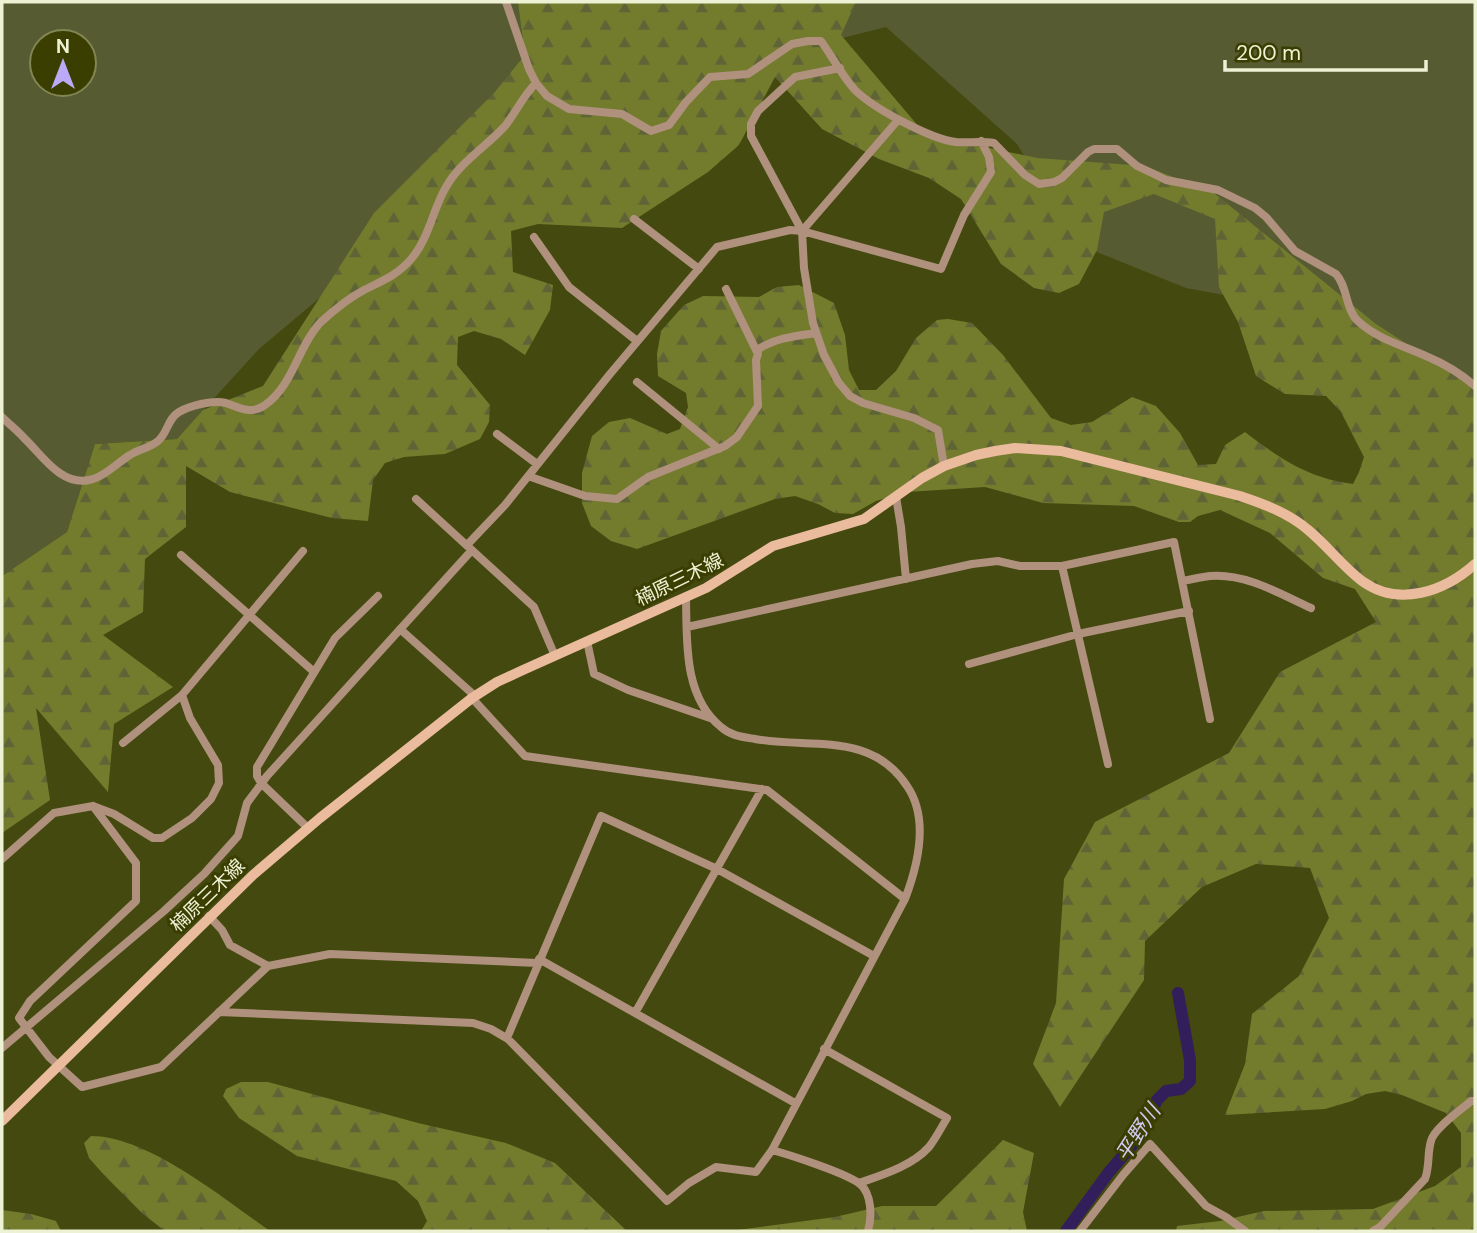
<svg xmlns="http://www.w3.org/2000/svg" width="1477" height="1233" font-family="'DM Sans','Noto Sans JP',sans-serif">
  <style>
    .grass { fill: #565b32; fill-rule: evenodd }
    .forest { fill: url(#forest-firs) }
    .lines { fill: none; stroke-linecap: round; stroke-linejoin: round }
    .river { stroke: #321e5a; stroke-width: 12 }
    .street { stroke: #af917d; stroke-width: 8 }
    .secondary { stroke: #eabb9c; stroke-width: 10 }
    .labels { text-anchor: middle; stroke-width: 6; stroke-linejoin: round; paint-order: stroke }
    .street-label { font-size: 19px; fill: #eef2d5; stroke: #3a3e00 }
    .water-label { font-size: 21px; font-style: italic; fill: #d2caf0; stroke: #3a3e00 }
  </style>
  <defs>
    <pattern id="forest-firs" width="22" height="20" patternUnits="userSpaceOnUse" patternTransform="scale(1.75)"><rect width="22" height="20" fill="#737b2d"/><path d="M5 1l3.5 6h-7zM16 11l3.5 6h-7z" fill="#5f6436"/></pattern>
  </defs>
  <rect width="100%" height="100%" fill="#44490f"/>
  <!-- grass -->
  <path class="grass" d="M2 2H1475V387L1307 310 1186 288 1077 244 1017 144 886 27 795 50 486 158 259 349 177 439 95 444 67 532 2 576ZM42 42H84V84H42Z"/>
  <!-- forest -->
  <path class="forest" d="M518 2H856L841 35 925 134 1037 158 1145 166 1214 193 1376 324 1475 388V1231H1176L1177 1226 1220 1221 1264 1211 1373 1209 1435 1186 1461 1167V1133L1446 1113 1402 1095 1385 1091 1366 1094 1352 1101 1325 1109 1225 1115 1245 1064 1252 1014 1299 976 1329 918 1310 868 1256 864 1202 887 1145 941 1144 980 1060 1107 1033 1064 1056 1003 1064 879 1095 822 1229 753 1280 672 1376 622 1355 589 1323 578 1270 533 1220 510 1198 516 1190 522H1179L1134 506 1043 503 985 487 907 492 876 501 853 514 835 513 818 504 795 496 775 499 637 549 611 541 591 526 582 503V473L592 436 609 422 630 418 667 434 680 429 688 407 686 393 658 376 657 354 661 331 684 305 703 296 759 297 777 287 799 285 834 303 845 335 849 370 859 390H876L896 371 916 338 937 320 948 319 972 323 1003 355 1051 418 1071 425 1092 422 1132 397 1156 406 1180 433 1198 465 1216 464 1225 445 1245 432C1279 458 1309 479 1353 484L1359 472 1364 457 1341 412 1326 396 1285 394 1256 376 1238 322 1219 287 1215 219 1154 194 1104 212 1097 250 1079 284 1059 293 1034 288 1001 264 961 199 929 178 879 159 822 129 775 77 739 145 708 172 622 228 538 224 511 231 513 272 553 285 550 310 525 355 501 339 474 331 458 337 457 365 490 405 489 422 480 439 445 454 404 457 385 463 373 480 368 521 332 518 230 492 186 466V527L145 559 143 612 103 635 173 687 114 724 108 792 36 708 50 800 2 833V576L67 532 95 444 177 439 203 410 263 386 374 213 494 93 525 55Z
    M241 1082H268L418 1123 506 1143 555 1163 627 1231H421L427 1221 418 1201 396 1181 297 1156 239 1118 223 1096 226 1089Z
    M91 1136C148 1136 224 1199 270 1231H165L143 1214 105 1176 89 1158 84 1143Z
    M1003 1140 1034 1153 1023 1212 1027 1231H729L835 1217 882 1206H936Z
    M2 1210 31 1214 56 1221 61 1231H2Z"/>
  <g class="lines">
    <!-- river -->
    <path class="river" d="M1066 1231 1109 1172 1141 1135 1157 1100 1166 1091 1181 1089 1190 1081V1060L1178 993"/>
    <!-- street -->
    <path class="street" d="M506 2 529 69 536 83 547 96 569 109 622 114 651 131 669 125 686 102 710 77 748 74 792 44 808 41H821C832 56 842 76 855 90 873 108 930 139 956 142 969 143 981 141 994 143L1025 175 1039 184 1054 182 1062 178 1088 152 1094 149H1117L1137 166 1156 175 1166 180 1218 190 1255 208 1266 217 1295 251 1336 274C1348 287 1345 310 1359 322 1379 340 1405 346 1428 357 1445 364 1461 374 1475 386
      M840 68 795 77 758 111 751 124V136L802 231 804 268 813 323 824 355 839 383 850 396 863 403 914 418 938 430 944 466
      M634 219 699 269
      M802 231 898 120
      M534 237 569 287 637 341
      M757 350C775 338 795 336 816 333
      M637 382 719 449
      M2 417C9 424 18 431 25 439 42 455 61 486 89 480 104 477 117 463 130 455 139 449 150 448 158 441 168 433 167 419 179 412 191 405 213 400 226 403 240 408 251 415 265 405 293 386 298 346 321 322 334 310 349 298 364 290 382 281 398 275 412 258 429 238 433 209 446 187 460 162 486 147 505 126 516 112 523 96 536 83
      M497 434 537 464
      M528 476 585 496 617 499 648 477 725 446 737 437 758 406 756 360 758 354 726 289
      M896 497 901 527 906 579
      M416 499 534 607 555 656
      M467 545 505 505 610 374 717 247 790 230 802 231 941 269 964 215 991 172 989 157 981 141
      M181 555 313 671
      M1062 566 1108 764
      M1183 581C1192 579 1201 577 1210 576 1246 573 1280 594 1311 608
      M687 627 972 564 998 561 1020 566H1062L1174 542 1210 719
      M400 629 475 696
      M587 641 594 674 628 690 710 718
      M969 664 1078 634 1189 611
      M472 698 525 756 767 790 905 899
      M123 743 182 695 303 551
      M93 806 136 863V901L30 1001 19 1018 49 1057 82 1087 161 1067 268 966 330 954 537 963
      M308 828 261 783 257 776V767L335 638 378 596
      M2 859 54 813 93 806 114 814 153 838H162L192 818 211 799 219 783 218 765 190 718 182 695
      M209 916 222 930 230 945 268 966
      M539 959 795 1103
      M219 1012 473 1023 491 1029 508 1039 667 1201 689 1183 716 1167 756 1172 772 1150 905 899C918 865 929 818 907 786 871 731 810 749 755 739 743 737 731 736 721 727 683 696 687 641 686 597
      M635 1013 762 789
      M507 1038 601 816 717 869 874 956
      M2 1048 164 911 204 874 238 836 247 803 267 776 472 550
      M824 1049 947 1118C941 1128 936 1138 929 1147 912 1166 882 1175 859 1183
      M772 1150C790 1155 846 1173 860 1184 872 1194 872 1217 868 1231
      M1080 1231 1123 1175 1150 1144 1206 1206 1226 1217 1245 1231
      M1373 1231 1380 1227 1425 1179C1430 1166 1427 1154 1431 1141 1434 1128 1461 1110 1471 1101H1475"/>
    <!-- secondary -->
    <path class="secondary" d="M2 1121 253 875 320 818 472 698 497 682 523 670 706 588 773 546 864 519 922 478 944 466 976 455 995 451 1015 448 1061 451 1240 496C1264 504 1288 513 1307 529 1327 545 1342 566 1362 581 1399 608 1445 591 1475 564"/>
  </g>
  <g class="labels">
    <!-- street labels -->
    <g class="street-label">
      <text transform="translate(679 579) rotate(-26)" y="7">楠原三木線</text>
      <text transform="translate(207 895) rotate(-44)" y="7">楠原三木線</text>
    </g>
    <!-- water labels -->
    <g class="water-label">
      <text transform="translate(1138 1133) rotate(-57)" y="7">平野川</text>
    </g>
  </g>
  <!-- border -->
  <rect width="1477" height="1233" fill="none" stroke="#eef2d5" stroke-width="7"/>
  <!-- north arrow -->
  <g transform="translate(63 63)"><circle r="33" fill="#3a3e00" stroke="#828655" stroke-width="2"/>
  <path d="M0-5L12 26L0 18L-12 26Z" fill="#bbaaf6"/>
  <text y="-10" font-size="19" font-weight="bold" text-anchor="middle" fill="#eef2d5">N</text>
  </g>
  <!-- scale -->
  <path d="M1225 60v10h201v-10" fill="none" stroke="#eef2d5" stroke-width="3.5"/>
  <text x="1236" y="60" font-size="21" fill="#eef2d5" stroke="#3a3e00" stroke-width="5" paint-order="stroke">200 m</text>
</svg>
